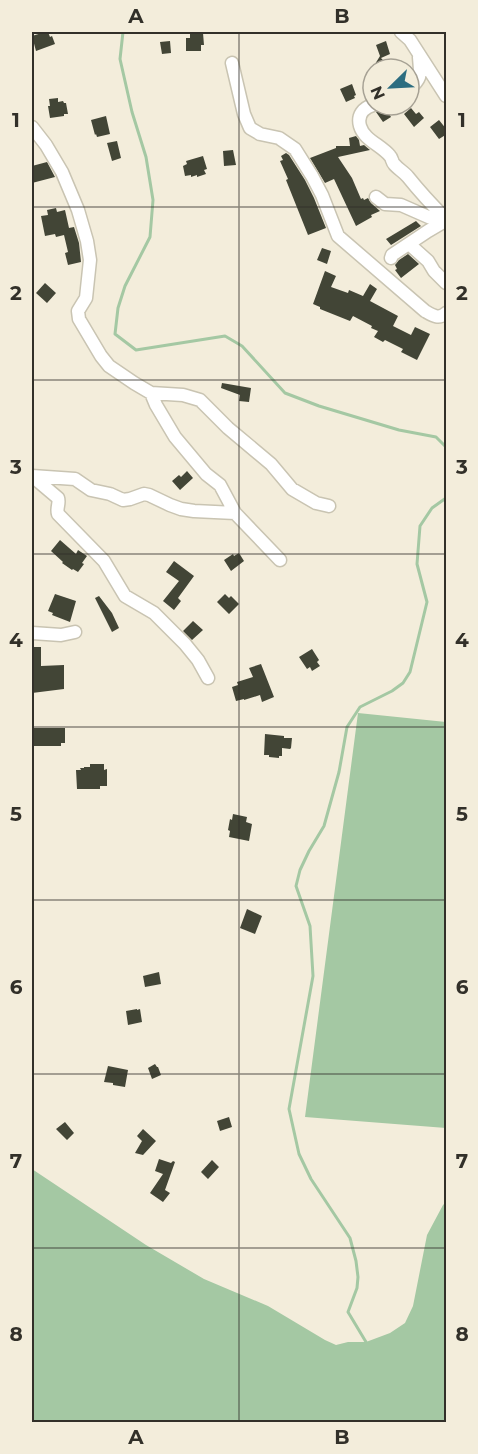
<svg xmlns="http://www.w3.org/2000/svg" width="478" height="1454" font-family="Montserrat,sans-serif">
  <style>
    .water { fill: #a4c8a3 }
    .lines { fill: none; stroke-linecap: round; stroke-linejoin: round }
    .stream { stroke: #a4c8a3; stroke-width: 3 }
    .building { fill: #424536 }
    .minor-casing { stroke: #c9c4b2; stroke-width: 15 }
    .minor { stroke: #fff; stroke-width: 12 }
    .grid { fill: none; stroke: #323029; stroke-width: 1.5; stroke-opacity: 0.55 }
    .neatline { fill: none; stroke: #323029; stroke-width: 2 }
    .grid-label { font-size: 20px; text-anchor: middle; font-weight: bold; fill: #323029 }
  </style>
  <rect width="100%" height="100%" fill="#f3eddb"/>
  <!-- water -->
  <path class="water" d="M358 713 446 722V1128L305 1117Z
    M32 1169 146 1245 204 1279 268 1306 325 1340 336 1345 348 1342H366L390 1333 405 1323 413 1306 427 1235 443 1205 446 1202V1422H32Z"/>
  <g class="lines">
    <!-- stream -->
    <path class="stream" d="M123 32 120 59 132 112 146 157 153 200 150 237 125 286 118 308 115 334 136 350 225 336 242 346 285 393 319 406 399 430 436 437 446 447
      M366 1342 348 1312 357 1288 358 1277 356 1261 350 1238 311 1179 299 1154 289 1109 313 976 310 926 296 886 300 870 309 851 324 826 339 772 347 727 360 707 392 691 403 683 410 672 427 602 417 564 420 526 432 508 446 498"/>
  </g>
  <!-- building -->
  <path class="building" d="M45 32H48L50 37 52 36 55 44 36 51 32 36Z
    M203 33 204 45H201V51H186V38H190V34Z
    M170 41 171 53 162 54 160 42Z
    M386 41 390 54 381 58 391 69H372L380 56 376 45Z
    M352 84 356 95 354 96 355 98 346 102 340 89Z
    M58 98V102L63 101 64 103H66L68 114H64V116L50 118 48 106H50L49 99Z
    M384 105 391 117 383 122 376 112Z
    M411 108 416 114 419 112 424 118 414 127 404 114Z
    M106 116 110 134 97 137 96 134 95 135 91 120Z
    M439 120 447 130V134L439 139 430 127Z
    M356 136 359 140 360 146 364 145 370 150 338 157 352 178 361 199 363 198 364 200 368 198 371 203 380 211 371 215 372 217 356 226 334 179 325 183 310 158 336 148V146H350L349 138Z
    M117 141 121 158 112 161 107 143Z
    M233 150 236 165 224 166 223 151Z
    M286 153 289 155 305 180 314 198 326 228 308 235 286 180 288 179 280 161 283 160 281 156Z
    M203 156 207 169 204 170 206 174 197 177V175L191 177V175L185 176 183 166 187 164 186 161Z
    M47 162 55 177 32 183V166Z
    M56 208 57 212 65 210 69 228 74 227 79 243 81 262 68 265 65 253 68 252 64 235 56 237 55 234 45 236 41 216 48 215 47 210Z
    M416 221 421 226 391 245 386 239Z
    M322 248 331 251 327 264 317 260Z
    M408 254 419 264 401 278 395 270 397 269 395 265 399 260Z
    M325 271 336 276 331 287 348 293 349 290 363 296 370 284 377 289 370 301 398 316 393 326 411 335 415 327 430 334 417 360 401 352 403 349 385 340 383 342 374 337 378 331 371 328 372 326 353 316 350 321 320 309V307L313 304Z
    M45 283 56 293 47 303 36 293Z
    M222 383 251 388 249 402 239 401 240 395 221 388Z
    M187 471 193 478 180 490 172 481 179 475 181 477Z
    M60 540 76 554 78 550 87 556 82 563 84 564 78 572 73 569 72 570 62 563 63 562 51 551Z
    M239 553 244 561 231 571 224 560 233 554 234 556Z
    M174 561 194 576 178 598 181 601 174 610 163 601 179 581 166 572Z
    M55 594 76 601 70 622 52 615 53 613 48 611Z
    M225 594 229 598 231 596 239 604 229 614 217 602Z
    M99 596 112 613 119 628 112 632 95 598Z
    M193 621 203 630 192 640 183 631Z
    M32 647H41V666L64 665V689L32 693Z
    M312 649 319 660 317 662 320 666 312 671 310 667 307 669 299 657Z
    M261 664 274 697 262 702 260 695 244 700V699L236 701 232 687 238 685 237 682 253 677 249 668Z
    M33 728H65V743H61V746H32V731H33Z
    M265 734 284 736V738H292L291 748 290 749 282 748V756H279V758L269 757V755H264Z
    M90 764H104V770L107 769V786H100V789H77L76 770H81L80 768H84V767H90Z
    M233 814 247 817 246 822 252 824 249 841 229 837 230 831 228 830 230 819 232 820Z
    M247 909 262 916 255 934 240 928Z
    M159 972 161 984 145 987 143 976Z
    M137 1009V1010L140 1009 142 1022 128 1025 126 1011Z
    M155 1064 157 1067H158L161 1075 152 1079 148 1068Z
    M108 1066 128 1070 125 1087 113 1085V1083L104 1082Z
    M229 1117 232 1127 220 1131 217 1121Z
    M65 1122 74 1133 67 1140 56 1129Z
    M143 1129 156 1141 143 1155 135 1153 142 1141 137 1136Z
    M159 1159 171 1163 173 1161 175 1162 165 1190 170 1193 163 1202 150 1193 163 1174 155 1171Z
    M212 1160 219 1167 208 1179 201 1172Z"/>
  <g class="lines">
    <defs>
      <path id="minor" d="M401 32 410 40 446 96
        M232 63 244 114 250 128 260 134 279 138 295 149 312 176 322 195 338 236 425 311C432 315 439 320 446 313
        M409 89C423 78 420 73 419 57
        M373 105C363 108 357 115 360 126 364 140 381 145 390 156 392 158 392 162 394 164 398 169 404 172 408 177 420 192 433 206 446 219
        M32 127 46 145 62 172 78 210 87 241 90 260 86 298 78 311 79 319 101 356 109 366 134 383 151 393 183 395 200 400 228 428 271 464 292 489 316 503 329 506
        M376 197 385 204 401 205 442 223
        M409 244 428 261 434 271 446 283
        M391 258 392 255 428 231 445 221
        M151 393 156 405 175 437 206 474 220 485 235 513
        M32 476 75 479 91 490 110 494 123 500 130 499 144 494 149 495 170 505 181 509 194 511 235 513 280 560
        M32 476 58 498C60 503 56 508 58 514L104 561 125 596 154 613 185 644 198 660 208 678
        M32 633 61 635 75 632"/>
    </defs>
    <!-- minor casing -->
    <use href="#minor" class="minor-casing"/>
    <!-- minor -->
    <use href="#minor" class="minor"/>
  </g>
  <!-- grid -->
  <path class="grid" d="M239 32V1422M32 207H446M32 380H446M32 554H446M32 727H446M32 900H446M32 1074H446M32 1248H446"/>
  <!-- border -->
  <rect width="478" height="1454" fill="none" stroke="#f3eddb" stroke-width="66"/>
  <!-- north arrow -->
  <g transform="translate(391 87) rotate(246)"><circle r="28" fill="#f3eddb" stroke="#a6a194" stroke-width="1.5"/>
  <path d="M0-4.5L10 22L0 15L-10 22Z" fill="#2c6d80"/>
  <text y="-9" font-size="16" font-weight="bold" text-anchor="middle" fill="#323029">N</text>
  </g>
  <rect x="33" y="33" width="412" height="1388" class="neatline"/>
  <g class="grid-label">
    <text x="136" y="23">A</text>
    <text x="342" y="23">B</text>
    <text x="16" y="127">1</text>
    <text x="462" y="127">1</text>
    <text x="16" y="300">2</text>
    <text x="462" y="300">2</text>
    <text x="16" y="474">3</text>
    <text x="462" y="474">3</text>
    <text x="16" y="647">4</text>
    <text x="462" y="647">4</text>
    <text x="16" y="821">5</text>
    <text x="462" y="821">5</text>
    <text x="16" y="994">6</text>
    <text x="462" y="994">6</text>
    <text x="16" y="1168">7</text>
    <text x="462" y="1168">7</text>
    <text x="16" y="1341">8</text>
    <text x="462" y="1341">8</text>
    <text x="136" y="1444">A</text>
    <text x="342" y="1444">B</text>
  </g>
</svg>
